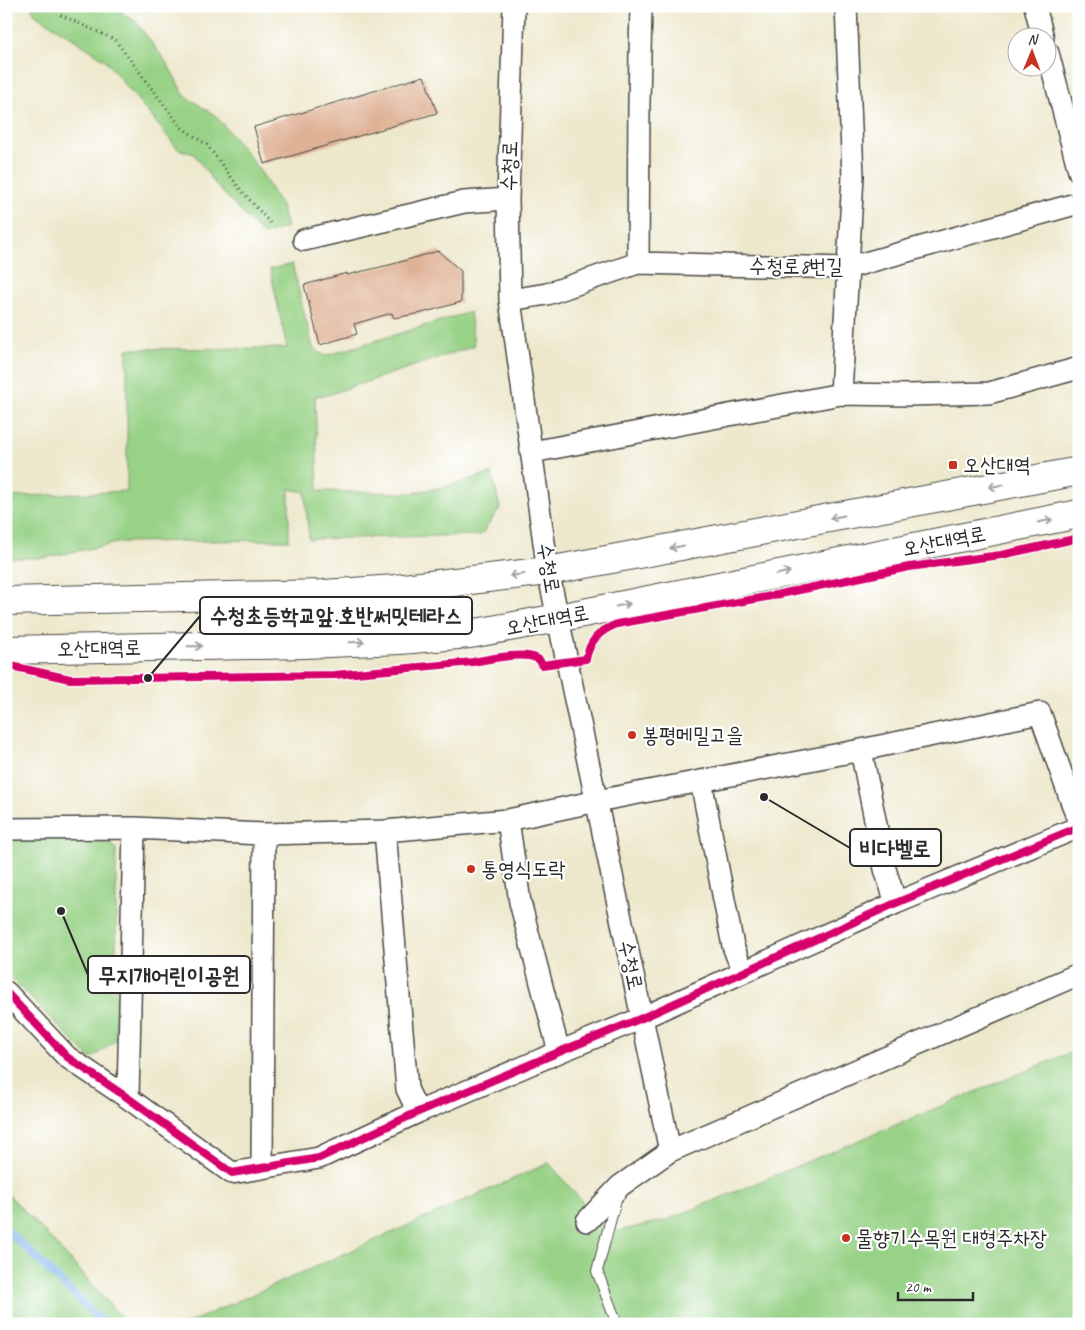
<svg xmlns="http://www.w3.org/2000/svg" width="1085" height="1330" font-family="Caveat,'Poor Story',sans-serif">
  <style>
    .green { fill: #97d286; stroke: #617e58 }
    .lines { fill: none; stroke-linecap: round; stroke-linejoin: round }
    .stream { stroke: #7eb2eb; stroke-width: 8 }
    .building { fill: #dfb296 }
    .lane-casing { stroke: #484743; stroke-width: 12 }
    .street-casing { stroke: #484743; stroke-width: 24 }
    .secondary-casing { stroke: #484743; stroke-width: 30 }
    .path { stroke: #484743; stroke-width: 3; stroke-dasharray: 1 4; stroke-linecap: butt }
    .lane { stroke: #fff; stroke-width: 10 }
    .street { stroke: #fff; stroke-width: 21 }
    .secondary { stroke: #fff; stroke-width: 28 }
    .cycleway-casing { stroke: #fff; stroke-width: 11 }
    .cycleway { stroke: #d6006c; stroke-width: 8 }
    .oneway { stroke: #a0a0a0 }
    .poi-dot { fill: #c8321e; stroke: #fff; stroke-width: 2 }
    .labels { text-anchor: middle; stroke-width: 4.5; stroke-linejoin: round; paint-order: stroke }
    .street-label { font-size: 21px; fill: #2b2b2b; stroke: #fff }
    .poi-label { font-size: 21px; fill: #2b2b2b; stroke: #fff; text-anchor: start }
    .leader { fill: none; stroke: #2b2b2b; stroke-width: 2 }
    .callout-dot { fill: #2b2b2b; stroke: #fff; stroke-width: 2 }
    .callout { fill: #fff; stroke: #2b2b2b; stroke-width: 2 }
    .callout-label { font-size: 22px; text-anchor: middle; font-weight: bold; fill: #2b2b2b }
  </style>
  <rect width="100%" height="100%" fill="#fff"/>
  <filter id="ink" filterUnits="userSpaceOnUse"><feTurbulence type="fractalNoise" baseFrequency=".02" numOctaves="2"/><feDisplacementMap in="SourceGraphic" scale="10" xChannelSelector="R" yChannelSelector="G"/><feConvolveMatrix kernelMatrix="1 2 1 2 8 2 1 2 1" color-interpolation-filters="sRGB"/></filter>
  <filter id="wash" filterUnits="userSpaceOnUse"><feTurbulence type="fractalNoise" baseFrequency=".0096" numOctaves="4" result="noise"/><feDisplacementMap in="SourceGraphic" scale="20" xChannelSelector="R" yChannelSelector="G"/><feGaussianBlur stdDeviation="1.12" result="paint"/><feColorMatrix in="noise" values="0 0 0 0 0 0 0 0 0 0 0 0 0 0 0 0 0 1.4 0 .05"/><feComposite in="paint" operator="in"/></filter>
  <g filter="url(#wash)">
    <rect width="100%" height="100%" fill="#ede8cc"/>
    <!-- green -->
    <path class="green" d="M31 6H111L135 21 167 63 184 95 216 116 252 160 264 177 281 206 287 227 263 235 216 185 194 154 178 149 104 59 35 14Z
      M292 264 313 348 325 356 470 312 474 346 327 395 315 396 318 491 410 493 445 487 492 473 500 508 481 535 309 539 305 492 289 489V540L122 542 43 558H6V497L127 491V349L287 348 270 269Z
      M6 836H104L116 849V1040L91 1059 6 973Z
      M1079 1049V1324H186L549 1163 609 1233 667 1220Z
      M6 1192 52 1240 123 1319 139 1324H6Z"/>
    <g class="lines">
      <!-- stream -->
      <path class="stream" d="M6 1229 104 1324"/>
    </g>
    <g id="blocks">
      <!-- building -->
      <path class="building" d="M424 76 437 113 264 164 254 127Z
        M438 251 461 271V302L422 313 394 318 392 313 354 324 357 334 320 345 304 285 347 273V275L393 264Z"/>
    </g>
  </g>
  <g filter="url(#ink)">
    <use href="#blocks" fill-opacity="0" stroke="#484743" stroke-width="1"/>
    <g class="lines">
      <defs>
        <path id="lane" d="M617 1196 597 1271 617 1324"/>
        <path id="street" d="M514 6 508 199 510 300 548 571 670 1151
          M1035 6 1043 38
          M1048 53 1079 171
          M304 240 464 202 508 199
          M638 263 639 103 641 6
          M510 300 547 294 638 263 847 268 1079 203
          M841 394 853 176 846 6
          M532 452 841 394 908 395 989 393 1079 368
          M861 750 885 869 896 903
          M701 781 733 946 743 972
          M508 820 520 902 559 1052
          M6 829 134 828 264 834 385 831 508 820 597 801 861 750 1040 713 1079 823
          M385 831 407 1089 418 1112
          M6 992 67 1057 128 1098 232 1173 319 1158 418 1112 559 1052 642 1018 896 903 1079 827
          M128 1098 134 828
          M262 1168 264 834
          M587 1221 620 1186 670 1151 1079 974"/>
        <path id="secondary" d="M6 601 324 594 395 589 548 571 1079 471
          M6 650 305 644 400 640 470 634 558 618 1079 514"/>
      </defs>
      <!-- lane casing -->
      <use href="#lane" class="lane-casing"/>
      <!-- street casing -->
      <use href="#street" class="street-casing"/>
      <!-- secondary casing -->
      <use href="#secondary" class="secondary-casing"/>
      <!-- path -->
      <path class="path" d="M56 6 61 15 115 40 181 127 207 145 240 189 272 225"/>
      <!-- lane -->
      <use href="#lane" class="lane"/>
      <!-- street -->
      <use href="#street" class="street"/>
      <!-- secondary -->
      <use href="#secondary" class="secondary"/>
      <defs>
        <path id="cycleway" d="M6 666H11L70 679 334 675 473 662C489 659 524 651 538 659 540 660 541 662 542 665L586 659C590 640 599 631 617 624L766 597 909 567 1001 555 1079 538
          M6 992 67 1057 128 1098 232 1173 319 1158 418 1112 559 1052 642 1018 896 903 1079 827"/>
      </defs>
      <!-- cycleway casing -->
      <use href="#cycleway" class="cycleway-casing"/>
      <!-- cycleway -->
      <use href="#cycleway" class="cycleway"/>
    </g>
    <!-- one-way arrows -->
    <defs><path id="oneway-shaft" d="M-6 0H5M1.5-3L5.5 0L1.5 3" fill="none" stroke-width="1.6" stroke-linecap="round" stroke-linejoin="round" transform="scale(1.25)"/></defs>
    <g class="oneway">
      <use href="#oneway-shaft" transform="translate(996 486) rotate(169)"/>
      <use href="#oneway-shaft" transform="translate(837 517) rotate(169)"/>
      <use href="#oneway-shaft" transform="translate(1045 521) rotate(-11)"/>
      <use href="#oneway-shaft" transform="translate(677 547) rotate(169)"/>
      <use href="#oneway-shaft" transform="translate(783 573) rotate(-11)"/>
      <use href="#oneway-shaft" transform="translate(517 575) rotate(173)"/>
      <use href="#oneway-shaft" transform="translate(623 605) rotate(-11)"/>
      <use href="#oneway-shaft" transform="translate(357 642) rotate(-2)"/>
      <use href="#oneway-shaft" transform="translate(195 646) rotate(-1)"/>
    </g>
  </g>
  <!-- markers -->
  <g class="poi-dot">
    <rect x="948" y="460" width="10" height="10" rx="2.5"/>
    <circle cx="632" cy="735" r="5"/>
    <circle cx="471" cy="869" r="5"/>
    <circle cx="846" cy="1238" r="5"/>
  </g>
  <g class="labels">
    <!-- street labels -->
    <g class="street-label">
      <text transform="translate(509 166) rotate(-88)" y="7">수청로</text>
      <text x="796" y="273">수청로8번길</text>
      <text transform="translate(944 541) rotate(-11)" y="7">오산대역로</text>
      <text transform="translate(549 568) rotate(80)" y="7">수청로</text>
      <text transform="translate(547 620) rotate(-11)" y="7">오산대역로</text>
      <text transform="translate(99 648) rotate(-1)" y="7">오산대역로</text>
      <text transform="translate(631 965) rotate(78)" y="7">수청로</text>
    </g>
    <!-- poi labels -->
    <g class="poi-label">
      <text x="963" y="472">오산대역</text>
      <text x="642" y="742">봉평메밀고을</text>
      <text x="481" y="876">통영식도락</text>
      <text x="856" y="1245">물향기수목원 대형주차장</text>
    </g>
  </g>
  <!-- callouts -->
  <path class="leader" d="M148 678L200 616M764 797L850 848M61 911L88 975"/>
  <g class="callout-dot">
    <circle cx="148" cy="678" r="5"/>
    <circle cx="764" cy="797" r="5"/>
    <circle cx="61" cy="911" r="5"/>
  </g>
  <g class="callout">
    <rect x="200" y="597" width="272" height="37" rx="5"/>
    <rect x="850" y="829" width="91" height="37" rx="5"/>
    <rect x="88" y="956" width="162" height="37" rx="5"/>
  </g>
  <g class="callout-label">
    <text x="336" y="623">수청초등학교앞.호반써밋테라스</text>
    <text x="895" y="856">비다벨로</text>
    <text x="169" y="983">무지개어린이공원</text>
  </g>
  <!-- margin -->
  <rect width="1085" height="1330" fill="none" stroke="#fff" stroke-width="25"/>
  <!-- north arrow -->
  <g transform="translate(1032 52) rotate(1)"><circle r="24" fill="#ffffff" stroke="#aaaaaa"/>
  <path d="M0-4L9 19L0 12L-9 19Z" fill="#c8321e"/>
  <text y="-8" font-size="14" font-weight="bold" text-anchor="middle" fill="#2b2b2b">N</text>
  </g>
  <!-- scale -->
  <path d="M898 1292v8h75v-8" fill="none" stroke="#2b2b2b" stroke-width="2.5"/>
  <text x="905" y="1292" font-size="15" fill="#2b2b2b" stroke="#ffffff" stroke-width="4" paint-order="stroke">20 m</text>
</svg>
